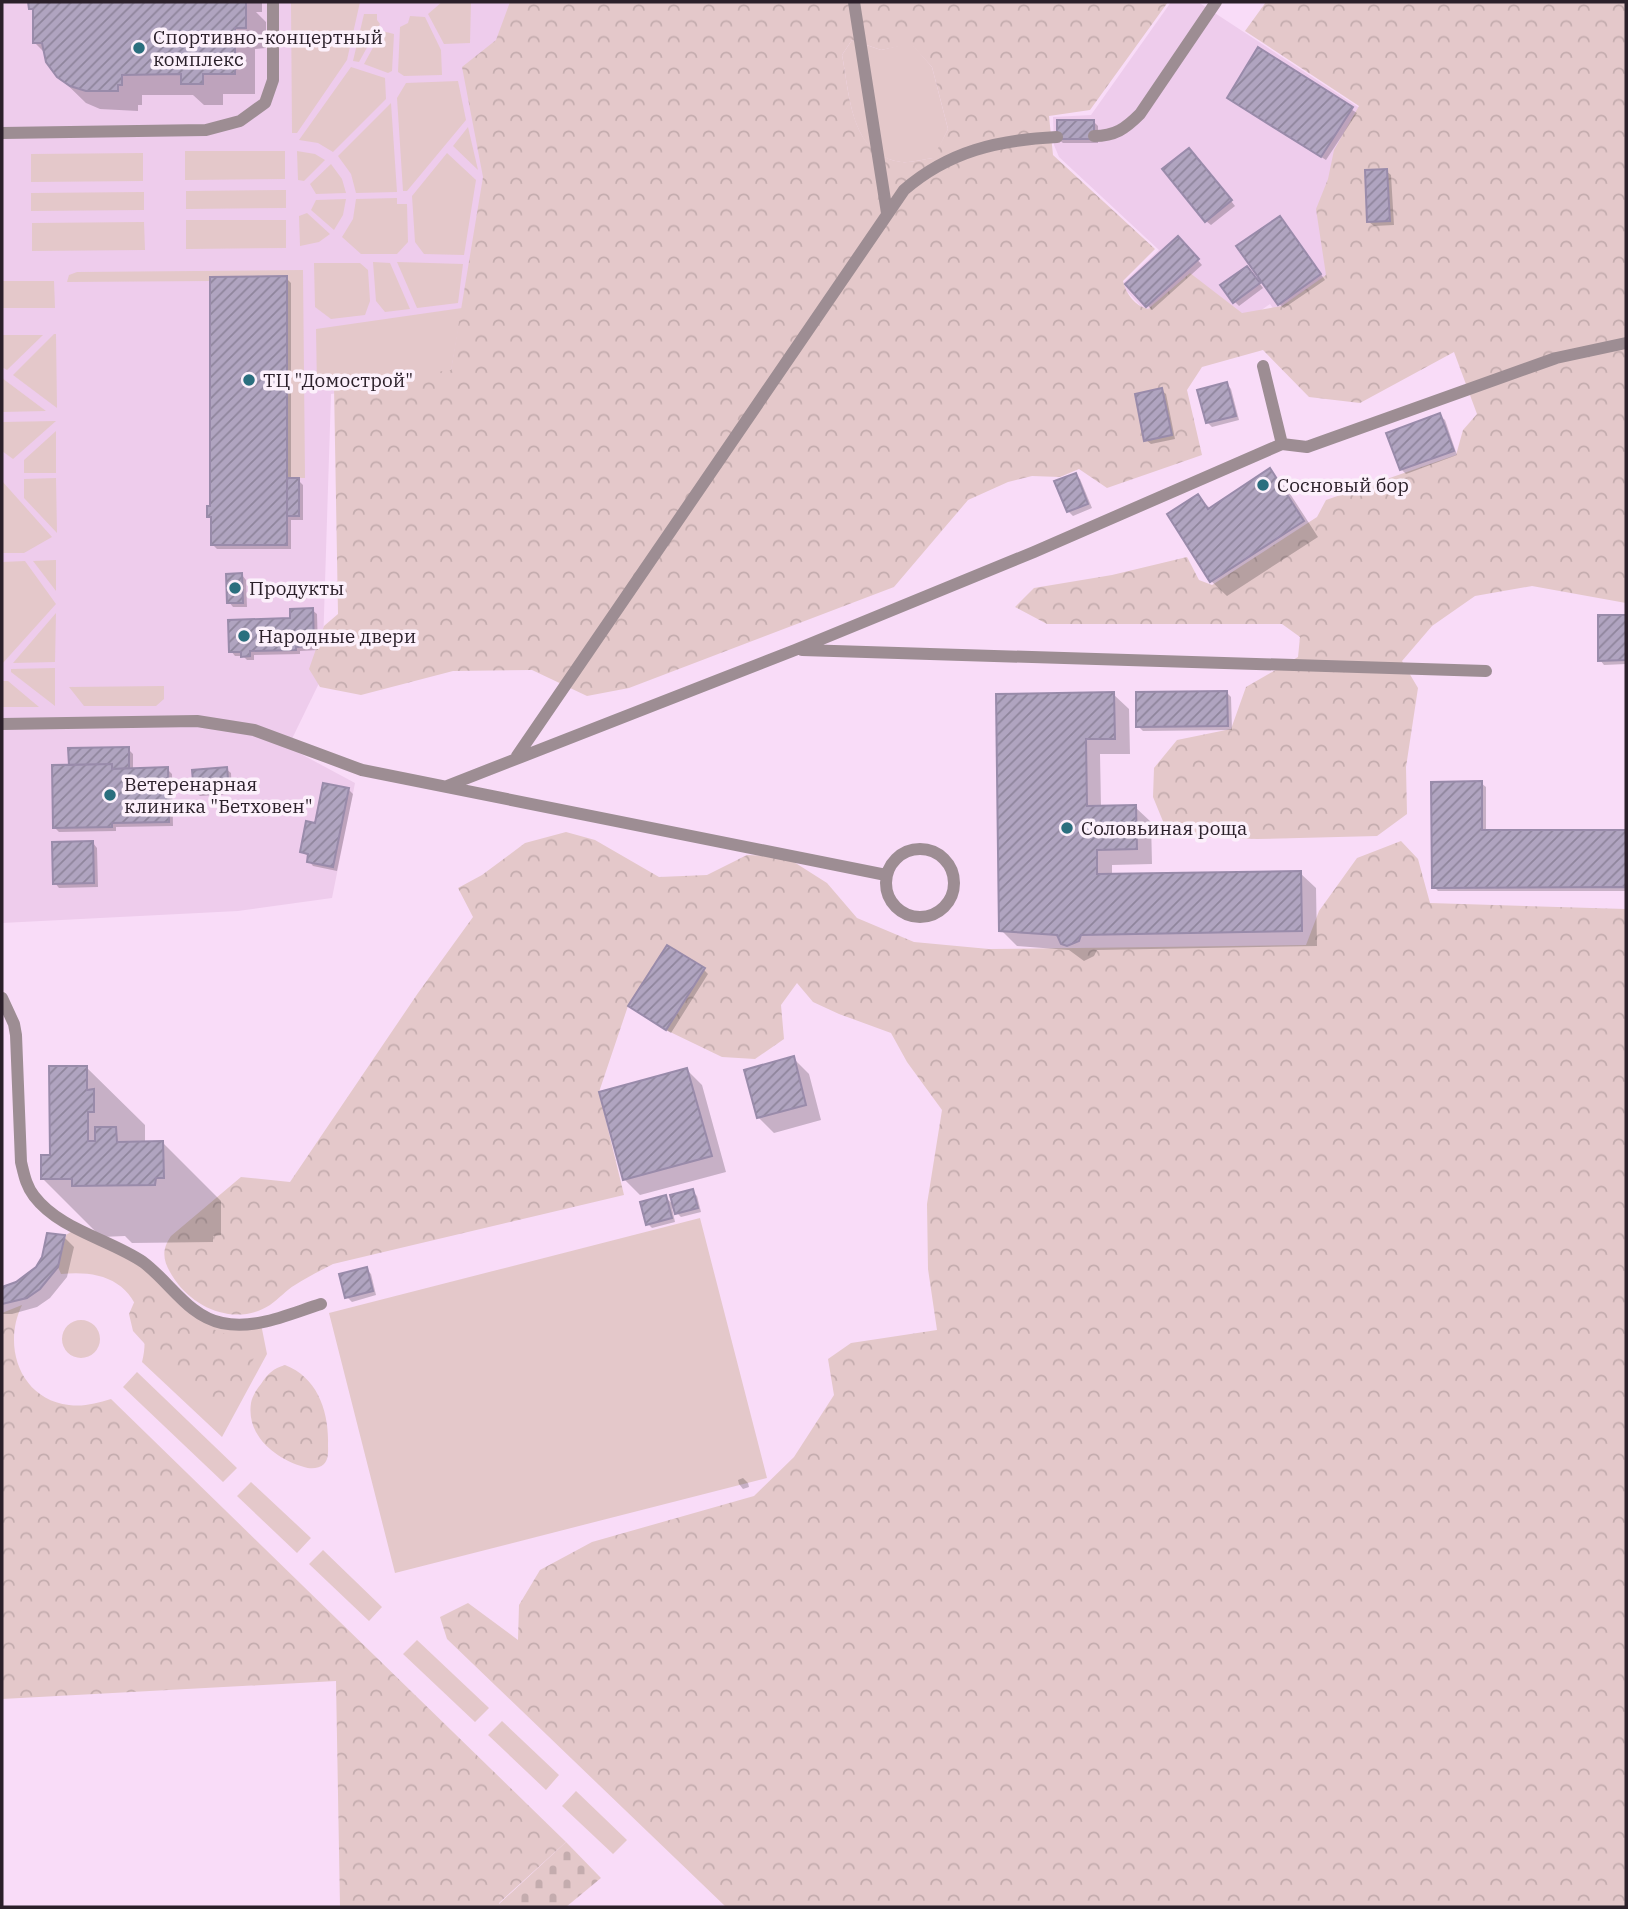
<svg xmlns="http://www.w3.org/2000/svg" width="1628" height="1909" font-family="'IBM Plex Serif',serif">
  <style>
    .built { fill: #eeccec }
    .grass { fill: #e4c8ca }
    .forest { fill: url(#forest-crowns); fill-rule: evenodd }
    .cemetery { fill: url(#cemetery-stones) }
    .shadow { fill: #0003 }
    .building { fill: url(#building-hatch); stroke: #998baa; stroke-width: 2 }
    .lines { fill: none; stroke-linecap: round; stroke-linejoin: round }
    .service { stroke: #9d8d93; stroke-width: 12 }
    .poi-dot { fill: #2a6f7e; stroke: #fcf0fb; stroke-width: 2.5 }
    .labels { text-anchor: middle; stroke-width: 7; stroke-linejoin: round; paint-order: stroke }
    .poi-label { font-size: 19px; fill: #2b202a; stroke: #fcf0fb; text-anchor: start }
  </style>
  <defs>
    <pattern id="forest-crowns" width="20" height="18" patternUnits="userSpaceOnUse" patternTransform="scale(1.75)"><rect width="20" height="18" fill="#e4c8ca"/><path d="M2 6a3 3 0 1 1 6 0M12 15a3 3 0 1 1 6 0" fill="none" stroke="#c4acae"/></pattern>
    <pattern id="cemetery-stones" width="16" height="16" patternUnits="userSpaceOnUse" patternTransform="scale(1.75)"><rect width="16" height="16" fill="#e4c8ca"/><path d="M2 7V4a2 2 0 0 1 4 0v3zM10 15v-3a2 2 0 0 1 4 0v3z" fill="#c4acae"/></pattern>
    <pattern id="building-hatch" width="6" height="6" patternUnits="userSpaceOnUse" patternTransform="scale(1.75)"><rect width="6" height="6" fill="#b0a4c0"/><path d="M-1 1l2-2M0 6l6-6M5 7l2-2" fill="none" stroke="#8f859c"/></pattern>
  </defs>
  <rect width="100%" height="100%" fill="#f9dcf8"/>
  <!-- built -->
  <path class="built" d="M2 2H520L455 375 331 394 322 677 288 747 355 783 332 898 238 911 2 923Z
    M1171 2H1198L1361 109 1331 275 1275 311 1270 304 1240 325 1147 313 1121 285 1159 250 1059 157 1054 145 1053 117 1091 115Z"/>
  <!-- grass -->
  <path class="grass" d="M291 2H360L347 60 297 133H292Z
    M442 2H471L470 43 444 44 428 14Z
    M364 14H377V20L380 24 359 62 353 61Z
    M410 16 425 17 441 50 442 75 404 76 398 72 400 27 408 23Z
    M382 31 394 34 392 71 388 73 364 64Z
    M852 40 881 50 911 43 932 67 948 129 934 158C924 159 911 163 901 162 850 155 850 95 842 55Z
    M351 67 385 78 386 99 333 152 318 143 299 140Z
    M458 81 466 120 407 191H403L397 98 406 83Z
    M391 103 397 192 356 193 351 174 338 156Z
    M468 127 478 170 453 146Z
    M185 151H285V179L185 180Z
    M297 151 315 154 325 160 304 181 298 180Z
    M143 153V181L31 182V154Z
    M447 153 476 180 464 255 424 254 415 242 412 196Z
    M331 164 342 179 346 193 316 194 310 184Z
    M286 190V208L186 209V191Z
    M144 192V210L31 211V193Z
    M397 198V204H407L408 242 397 254H361L342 237 353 219 356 199Z
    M346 199 343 215 334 230 311 210 316 200Z
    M307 213 330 234 319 242 300 246 299 216Z
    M186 220H286V248L186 249Z
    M144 222 145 250 32 251V223Z
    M373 262 390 263 410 309 385 312 376 301Z
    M397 262 463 264 458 303 417 308Z
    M314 263H360L368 270 370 301 365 315 331 319 315 307Z
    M303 270 305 478H287V276L210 277V281L67 282 69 275 77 272Z
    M2 281H54L55 308H2Z
    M462 308 451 371 317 388 316 329Z
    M54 334H56L57 408 13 375Z
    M2 335H43L7 370 2 367Z
    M2 378 46 411 2 412Z
    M56 421 13 459 2 451V422Z
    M56 431V473H24V460Z
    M56 478 57 533 24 498V479Z
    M2 481 52 537 24 553H2Z
    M56 560V591L33 561Z
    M25 561 56 604 2 664V562Z
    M56 613 55 662 13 663Z
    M55 668V706L11 672V669Z
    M2 681H8L39 707H2Z
    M164 686V699L156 706H84L69 687Z
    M700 1218 767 1478 395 1573 329 1313Z
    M77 1228 124 1250 210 1320 261 1324 267 1354 222 1437 142 1362C146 1346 145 1336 141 1320 131 1280 99 1270 61 1274L58 1267 66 1235Z
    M62 1339a19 19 0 1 1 38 0a19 19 0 1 1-38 0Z
    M137 1372 237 1468 223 1482 123 1387Z
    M251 1482 311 1538 297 1553 237 1496Z
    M323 1550 382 1607 369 1621 309 1564Z
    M417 1640 489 1708 475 1722 403 1654Z
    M502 1721 559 1775 546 1790 488 1735Z
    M576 1791 627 1840 613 1854 562 1806Z"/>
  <!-- forest -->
  <path class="forest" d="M510 2H1168L1090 110 1049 116 1053 155 1155 249 1123 281C1126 294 1135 306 1148 309L1190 273 1242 313 1282 306 1326 275 1316 209 1328 179 1334 150 1359 106 1245 31 1266 2H1626V603L1532 586 1475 596 1432 626 1402 661 1418 688 1406 767 1407 814 1377 836 1257 839 1169 836 1153 797 1154 768 1177 740 1231 729 1246 687 1298 657 1300 637 1282 624H1047L1015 607 1034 588 1112 575 1187 557 1199 580 1212 585 1317 517 1326 500 1456 455 1463 430 1477 414 1454 352 1360 403 1309 397 1263 350 1202 367 1187 390 1202 455 1107 488 1079 469 1060 477 1032 476 1008 482 968 500 894 587 629 688 587 696 532 670 453 671 361 695 320 687 309 669 324 626 338 614 334 386 451 370 483 177 462 67 496 40ZM852 40 881 50 911 44 932 67 948 129 933 158C924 159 910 163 901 162 850 154 850 95 842 55Z
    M566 832 595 840 659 877 707 875 747 855 786 857 827 883 857 918 914 942 989 949 1306 945 1319 911 1357 858 1401 841 1418 859 1430 903 1626 909V1907H726L447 1639 440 1617 468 1603 518 1640 519 1605 540 1570 592 1542 754 1496 794 1457 834 1395 828 1359 851 1343 937 1330 928 1269 927 1204 942 1110 907 1062 891 1033 839 1014 813 1002 797 983 781 1005 784 1039 755 1059 722 1057 666 1030 704 968 667 945 628 1006 599 1092 624 1195 333 1264C320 1271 307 1277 295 1285 286 1290 279 1299 270 1305 237 1326 196 1310 175 1280 165 1265 159 1253 171 1236L241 1177 290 1182 418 993 473 917 458 888 482 875 525 843Z
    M153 1292 172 1298 185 1314 200 1324 245 1342 253 1347 255 1356 233 1400 224 1409 212 1407 186 1380 154 1354 133 1331 129 1314 136 1298Z
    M22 1305C2 1346 20 1399 69 1405 84 1407 97 1403 111 1399L566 1842 499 1903V1907H340L336 1681 2 1699V1313Z
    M285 1365C317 1377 329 1411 328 1444 328 1450 329 1459 324 1464 319 1469 310 1469 304 1467 276 1459 246 1436 251 1403 252 1396 257 1389 261 1384 268 1373 273 1369 285 1365Z"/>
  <!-- cemetery -->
  <path class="cemetery" d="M566 1842 601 1878 566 1907H499V1904Z"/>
  <!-- shadow -->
  <path class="shadow" d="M35 2H262V12H256L266 22V48L255 49V94H223V105H204L193 95H142V105H138V111L100 109 86 103 55 73 47 55 35 43V13L30 8Z
    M1259 50 1357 113 1326 160 1229 98Z
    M1093 121 1098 126V143H1063L1058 139Z
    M1194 154 1235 206 1211 225 1206 221Z
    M1386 171 1391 175 1394 225 1374 226 1369 222Z
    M1285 223 1325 280 1284 308 1279 304Z
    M1178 238 1202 265 1152 310 1127 284Z
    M1251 272 1263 288 1239 306 1235 302Z
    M286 278 291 283V480H298L303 485V520H291V549H217L212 544V520L208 516Z
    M1227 384 1231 389 1239 420 1212 427 1207 422Z
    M1161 390 1166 394 1175 439 1151 444 1146 440Z
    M1440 416 1445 420 1457 455 1406 474 1401 469Z
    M1270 471 1285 486 1318 537 1227 596 1211 581 1197 496 1211 509Z
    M1075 475 1080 479 1092 508 1073 516 1068 511 1056 482Z
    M242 575 246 580 247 607H233L229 602Z
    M312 610 317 614 318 650 300 651V654L254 655V660H247L243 656H235L231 651Z
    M1626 616V664L1604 665 1600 660V617Z
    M1227 693 1231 697 1232 730 1143 731 1138 726Z
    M1113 694 1129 709 1130 754H1100L1101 807H1135L1151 822 1152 864 1112 865V876L1300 873 1316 888 1317 946 1097 950 1094 956 1084 961 1069 950 1017 946 1001 930 997 696Z
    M128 749 133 754V770L167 769 172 774 173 826 116 827V831L59 832 54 827 71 767Z
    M226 769 231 773 232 794 200 796 195 792Z
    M1481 783 1486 787V832L1626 831V891H1438L1434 887Z
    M348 789 353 794 337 871 313 866 309 861 310 857 302 852 316 825Z
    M93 843 97 848 98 887 59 888 55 883Z
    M704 970 708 974 671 1033 630 1006Z
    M793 1058 809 1074 821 1120 774 1133 758 1117Z
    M86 1067 145 1125V1143H163L221 1201V1235L213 1236V1242L132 1243 125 1236 101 1237 43 1179Z
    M687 1070 702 1085 726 1172 640 1195 625 1180Z
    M692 1191 697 1196 701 1212 681 1217 672 1208 675 1222 652 1228 648 1224 665 1197 675 1206Z
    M64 1237 74 1247 67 1277 50 1298 37 1307 12 1314H2V1289L16 1284 37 1268Z
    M366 1269 371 1274 376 1295 352 1302 347 1297Z
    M743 1478 748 1483 749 1487 743 1489 739 1484 738 1480Z"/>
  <!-- building -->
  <path class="building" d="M28 2H246V28H235V74H203V84H181V74L122 75V85H118V91H86L70 86 57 77 46 62 42 43H33V9H29Z
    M1258 47 1353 107 1321 157 1227 98Z
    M1057 120H1094V139H1057Z
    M1189 148 1232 200 1205 222 1162 169Z
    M1387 169 1390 221 1367 222 1365 170Z
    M1280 216 1321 274 1278 305 1236 246Z
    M1178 236 1199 259 1146 307 1125 284Z
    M1247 266 1260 283 1233 303 1220 285Z
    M287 276V545H211V517H207V506H210V277Z
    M1227 382 1236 416 1206 423 1197 390Z
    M1162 388 1172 435 1144 441 1135 394Z
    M1440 413 1454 451 1400 470 1386 433Z
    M1270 468 1304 521 1210 582 1167 514 1198 494 1208 509Z
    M1076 473 1088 504 1067 512 1054 481Z
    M287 478H299V516H287Z
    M242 573 243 603H227L226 574Z
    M313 608 314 646 296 647V650L250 651V656L241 657V652H229L228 620 290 618V609Z
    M1598 615H1626V660L1598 661Z
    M1227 691 1228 726 1136 727V692Z
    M1114 692 1115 739H1086L1087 806 1136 805 1137 849 1097 850V874L1301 871 1302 931 1081 935 1079 941 1067 946 1061 944 1057 935 999 931 996 694Z
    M129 747V768L112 769V764L69 765 68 748Z
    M112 764V769L168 767 169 822 112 823V827L53 828 52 765Z
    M227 767 229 790 194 793 192 770Z
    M1482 781V830H1626V903V887L1432 888 1431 782Z
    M323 783 349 788 333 867 307 862 308 854 300 852 306 821 315 823Z
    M93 841 94 883 53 884 52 842Z
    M667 945 705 968 666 1030 628 1006Z
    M794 1056 806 1105 757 1118 744 1070Z
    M49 1066H87V1090L94 1089V1112H88V1141H95V1127H116L117 1142 163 1141 164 1178H156L155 1185 72 1186V1179H41V1155H50Z
    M687 1068 712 1156 623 1180 599 1092Z
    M693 1189 698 1208 675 1214 670 1195Z
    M666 1195 672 1218 646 1225 640 1202Z
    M47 1233 65 1235 58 1267 40 1289 27 1298 2 1304V1287L16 1282 36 1267 42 1257Z
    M367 1267 373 1291 345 1298 339 1274Z"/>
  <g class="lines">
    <!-- service -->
    <path class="service" d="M854 2 887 213
      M2 133 206 130 240 121 265 103 273 80V2
      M1094 136C1115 136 1125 129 1140 114L1216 2
      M1263 366 1282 444
      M802 650 1486 671
      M2 724 197 721 254 730 362 770 886 875
      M517 756 904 190C949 151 998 140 1057 137
      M447 786 795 650 1034 552 1282 444 1307 447 1556 358 1626 343
      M886 883a34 34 0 1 1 68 0a34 34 0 1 1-68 0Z
      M2 998 14 1024 16 1035 21 1162C24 1174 26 1186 34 1196 60 1230 109 1239 143 1262 170 1282 188 1316 222 1323 256 1330 289 1314 321 1304"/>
  </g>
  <!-- markers -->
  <g class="poi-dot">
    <circle cx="139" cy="48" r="7"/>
    <circle cx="249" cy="380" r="7"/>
    <circle cx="1263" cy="485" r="7"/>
    <circle cx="235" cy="588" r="7"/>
    <circle cx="244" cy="636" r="7"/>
    <circle cx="110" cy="795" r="7"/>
    <circle cx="1067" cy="828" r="7"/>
  </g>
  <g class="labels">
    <!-- poi labels -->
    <g class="poi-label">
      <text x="153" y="44">Спортивно-концертный<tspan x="153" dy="22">комплекс</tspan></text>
      <text x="263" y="387">ТЦ "Домострой"</text>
      <text x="1277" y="492">Сосновый бор</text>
      <text x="249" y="595">Продукты</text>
      <text x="258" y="643">Народные двери</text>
      <text x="124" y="791">Ветеренарная<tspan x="124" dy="22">клиника "Бетховен"</tspan></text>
      <text x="1081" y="835">Соловьиная роща</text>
    </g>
  </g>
  <!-- border -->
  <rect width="1628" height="1909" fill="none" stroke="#2b202a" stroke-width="7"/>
</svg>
